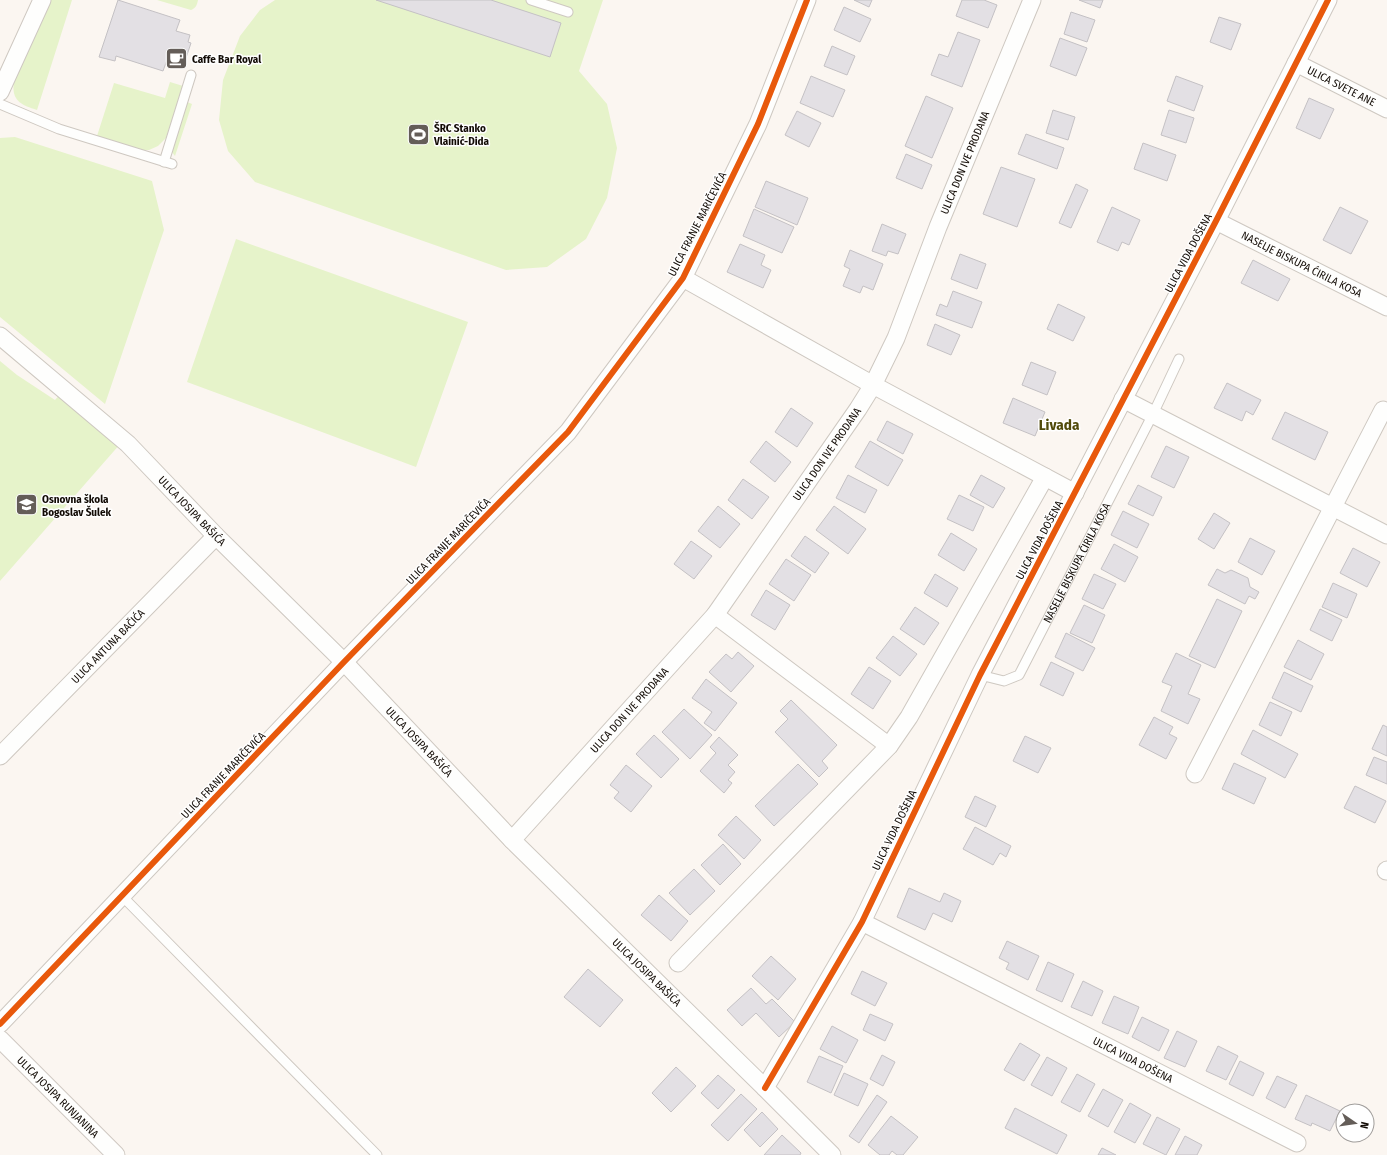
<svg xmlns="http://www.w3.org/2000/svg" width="1387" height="1155" font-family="'Fira Sans Condensed',sans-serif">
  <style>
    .green { fill: #e6f3ca }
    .building { fill: #e3e0e4; stroke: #c4c1c4 }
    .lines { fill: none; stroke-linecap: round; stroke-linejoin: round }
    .service-casing { stroke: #cec8c1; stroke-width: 11 }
    .minor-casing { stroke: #cec8c1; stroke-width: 19 }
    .service { stroke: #fefefd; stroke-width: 9 }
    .minor { stroke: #fefefd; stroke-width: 17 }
    .cycleway-casing { stroke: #fff; stroke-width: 8 }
    .cycleway { stroke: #e8590c; stroke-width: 6 }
    .labels { text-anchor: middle; stroke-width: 3; stroke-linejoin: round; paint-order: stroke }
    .poi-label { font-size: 11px; font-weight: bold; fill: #120b05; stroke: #fff; text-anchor: start }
    .street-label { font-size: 11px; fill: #120b05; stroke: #fff }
    .district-label { font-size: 15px; font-weight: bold; fill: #504a0a; stroke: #fff }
  </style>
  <rect width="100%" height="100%" fill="#fbf6f1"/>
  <!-- green -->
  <path class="green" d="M50 0H72L37 110C20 105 11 100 14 81L35 37Z
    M157 0H198C197 5 196 8 191 10Z
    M275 0H603L579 71 607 104 617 148 607 198 586 239 547 267 506 270 255 182 228 151 219 120 223 80 240 36 260 10Z
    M170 82 183 86 166 138 158 146 149 150H141L97 136 114 83 165 98Z
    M187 102 192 104 175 156 172 152Z
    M15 137 152 181 164 230 105 404 0 317V138Z
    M236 239 468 322 416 467 187 382Z
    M0 361 17 375 55 400 61 393 121 443 0 581Z"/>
  <!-- building -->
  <path class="building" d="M118 0 180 20 176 31 190 35 188 42 191 43 186 58 183 57 181 64 167 60 163 71 116 56 115 61 99 57Z
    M376 0H491L561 23 550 57Z
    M854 0H872L869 7Z
    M962 0H984L997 5 988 28 956 16Z
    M1079 0H1103L1100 8Z
    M844 7 871 19 860 42 834 30Z
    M1071 12 1095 20 1087 42 1064 34Z
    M1219 17 1241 24 1231 50 1210 42Z
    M958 32 980 40 962 87 931 75 939 54 948 57Z
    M1060 38 1087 48 1076 76 1050 66Z
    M832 46 855 56 847 75 824 66Z
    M811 76 845 90 833 117 800 103Z
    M1176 76 1203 86 1194 111 1167 101Z
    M926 96 953 108 932 158 905 146Z
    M1309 98 1334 109 1320 139 1296 128Z
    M1053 110 1075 117 1068 140 1046 133Z
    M1169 110 1194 118 1186 143 1161 135Z
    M797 111 821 123 809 147 785 135Z
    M1026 134 1064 148 1057 169 1018 154Z
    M1143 143 1176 155 1167 181 1134 169Z
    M906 154 932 165 922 189 896 178Z
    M1001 167 1035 179 1017 227 983 214Z
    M766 181 808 198 797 225 755 207Z
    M1076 184 1088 190 1071 228 1059 223Z
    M1112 207 1140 220 1129 245 1122 242 1118 251 1097 242Z
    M1340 207 1368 221 1351 254 1323 240Z
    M754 209 794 227 782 253 743 236Z
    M882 224 906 234 898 254 888 251 886 256 872 251Z
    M740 244 765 255 761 265 771 270 763 288 727 272Z
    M850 250 883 264 873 290 863 286 860 293 843 286 850 269 844 266Z
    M960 254 986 264 977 289 951 279Z
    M1253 260 1290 279 1278 301 1241 283Z
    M953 291 982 302 972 328 936 315 940 304 947 307Z
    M1058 304 1085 317 1073 341 1047 329Z
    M935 324 960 335 951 355 927 345Z
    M1031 362 1056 372 1047 395 1022 385Z
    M1227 383 1261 400 1253 415 1246 411 1242 421 1214 408Z
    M1013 398 1045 412 1035 436 1003 423Z
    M791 408 813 423 797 447 775 432Z
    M1285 412 1328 432 1315 460 1272 439Z
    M887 421 913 434 903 454 877 440Z
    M766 441 791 462 775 482 750 462Z
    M870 441 903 460 888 486 855 467Z
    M1166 446 1189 457 1174 488 1151 477Z
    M848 475 877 490 865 513 836 498Z
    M981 475 1005 488 993 508 970 495Z
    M743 479 769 497 752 519 728 500Z
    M1138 485 1162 497 1153 516 1128 504Z
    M959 495 984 507 973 531 947 519Z
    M718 506 740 524 720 548 698 531Z
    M834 506 866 529 848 554 816 530Z
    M1123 511 1149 524 1137 548 1111 535Z
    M1214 513 1230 523 1214 549 1198 539Z
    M951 533 977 549 964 571 938 555Z
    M805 536 829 553 815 573 791 556Z
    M1250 538 1275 551 1262 575 1238 562Z
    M691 541 712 556 694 579 674 564Z
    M1114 544 1138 557 1125 582 1101 569Z
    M1353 548 1380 562 1367 587 1340 573Z
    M786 559 811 575 794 601 769 584Z
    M1217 569 1225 573 1231 570 1248 578 1250 587 1259 592 1255 599 1249 596 1245 604 1208 585Z
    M935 574 958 588 947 607 924 593Z
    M1094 574 1116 584 1103 609 1082 599Z
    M1333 583 1357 594 1347 618 1322 607Z
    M766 590 790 605 775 630 751 615Z
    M1217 599 1242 611 1215 668 1189 656Z
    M1084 605 1105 615 1092 643 1070 633Z
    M915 607 939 623 924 645 900 629Z
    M1320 609 1342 620 1332 641 1310 630Z
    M1066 633 1095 648 1083 671 1055 657Z
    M893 636 917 654 900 676 876 658Z
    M1298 640 1324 654 1311 680 1284 667Z
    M738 652 754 666 731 692 709 672 726 654 732 659Z
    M1176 653 1201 665 1188 694 1200 699 1188 724 1161 711 1172 686 1162 682Z
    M1051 662 1074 673 1063 696 1040 685Z
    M869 667 891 681 873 709 851 694Z
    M1284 672 1313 686 1301 712 1272 698Z
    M706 679 737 703 715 731 704 723 712 712 692 698Z
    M791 700 837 745 822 761 828 768 819 777 775 732 788 719 780 711Z
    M1270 702 1292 712 1281 736 1259 725Z
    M684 709 712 735 690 759 662 732Z
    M1154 717 1173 727 1169 734 1177 738 1166 759 1139 745Z
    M1383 725 1387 727V756L1372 749Z
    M1253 730 1298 754 1285 778 1241 754Z
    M654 735 679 759 661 778 636 754Z
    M1025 736 1051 748 1038 773 1013 761Z
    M719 737 738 755 728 765 735 772 728 780 732 783 724 793 700 771 716 753 710 747Z
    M1374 757 1387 762V784L1366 775Z
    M1234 763 1266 778 1254 804 1222 789Z
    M798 764 818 784 774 826 755 806Z
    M626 765 652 786 631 812 614 798 619 792 610 785Z
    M1355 786 1386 801 1375 823 1344 808Z
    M975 796 996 806 986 827 965 817Z
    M736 816 761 840 744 859 718 835Z
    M975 827 1011 846 1006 857 1000 853 993 865 963 849Z
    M723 844 741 864 720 885 701 865Z
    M694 869 715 891 690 915 669 893Z
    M909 888 940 902 944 893 961 901 952 922 933 913 925 930 897 917Z
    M659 895 688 921 671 941 641 915Z
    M1007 941 1039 956 1028 980 1006 969 1009 963 999 958Z
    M771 956 796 979 778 1000 752 976Z
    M1048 962 1074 974 1062 1002 1036 990Z
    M588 969 623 1000 600 1027 564 997Z
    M862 971 887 983 875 1006 851 994Z
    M1083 981 1103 991 1092 1016 1071 1007Z
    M751 988 766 1004 772 999 795 1022 779 1037 756 1013 742 1026 727 1010Z
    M1114 996 1139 1007 1128 1034 1102 1023Z
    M870 1014 893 1024 885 1041 863 1030Z
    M1142 1017 1169 1030 1159 1051 1132 1037Z
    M832 1026 858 1040 846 1063 820 1049Z
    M1177 1031 1197 1041 1185 1067 1164 1058Z
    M1020 1043 1040 1055 1024 1081 1004 1070Z
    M1218 1046 1238 1056 1226 1080 1206 1071Z
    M882 1055 895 1062 883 1086 870 1079Z
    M819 1056 843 1066 831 1093 807 1082Z
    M1047 1057 1067 1068 1052 1096 1031 1085Z
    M1240 1061 1264 1073 1253 1096 1229 1084Z
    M676 1067 696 1086 671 1112 652 1093Z
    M844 1073 868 1084 858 1106 834 1095Z
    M1077 1074 1095 1084 1080 1112 1061 1102Z
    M718 1075 735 1090 718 1109 701 1093Z
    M1277 1076 1297 1085 1285 1108 1266 1098Z
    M1103 1089 1123 1100 1108 1127 1088 1116Z
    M741 1094 757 1109 728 1141 711 1125Z
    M877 1095 887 1102 859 1143 849 1136Z
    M1306 1095 1340 1111 1330 1131 1312 1123 1311 1126 1295 1119Z
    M1130 1103 1151 1115 1135 1143 1114 1132Z
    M1015 1108 1067 1135 1057 1154 1005 1128Z
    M762 1112 778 1129 760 1147 744 1130Z
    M891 1116 918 1137 903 1155H897L892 1151 889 1155H880L868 1145Z
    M1157 1117 1180 1129 1166 1155 1143 1144Z
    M782 1135 801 1153 800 1155H764Z
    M1185 1136 1202 1145 1197 1155H1175Z
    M1102 1148 1116 1155H1098Z"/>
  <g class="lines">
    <defs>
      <g id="service">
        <path d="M531 0 568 12"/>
        <path d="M0 104 59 129 172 164"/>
        <path d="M164 162 191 75"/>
        <path id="s1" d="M980 675 1004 681 1019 675 1153 414 1179 359"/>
        <path d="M122 896 377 1155"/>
      </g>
      <g id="minor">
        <path id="s2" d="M1296 63 1387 109"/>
        <path d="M0 92 42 0"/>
        <path id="s3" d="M1216 221 1387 307"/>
        <path d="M683 278 873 385 1075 493"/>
        <path id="s4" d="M0 336 128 444 216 536 344 662 512 840 765 1088 832 1155"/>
        <path d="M1123 399 1387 535"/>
        <path d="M715 615 889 746"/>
        <path id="s5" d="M0 756 216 536"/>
        <path d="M1195 774 1383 410"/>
        <path id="s6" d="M512 840 715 615 858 409 873 385 896 338 938 227 1032 0"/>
        <path d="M1386 871 1387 870"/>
        <path id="s7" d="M862 922 1297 1143"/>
        <path d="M678 963 889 746 909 717 1045 477"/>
        <path d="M0 1024 344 662 568 432 683 278 758 124 807 0"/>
        <path id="s8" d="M0 1039 116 1155"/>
        <path d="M765 1088 862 922 980 675 1216 221 1328 0"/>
      </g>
    </defs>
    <!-- service casing -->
    <use href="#service" class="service-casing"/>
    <!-- minor casing -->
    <use href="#minor" class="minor-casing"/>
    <!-- service -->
    <use href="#service" class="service"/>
    <!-- minor -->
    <use href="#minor" class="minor"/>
    <defs>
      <path id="cycleway" d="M0 1024 344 662 568 432 683 278 758 124 807 0
        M765 1088 862 922 980 675 1216 221 1328 0"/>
    </defs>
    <!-- cycleway casing -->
    <use href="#cycleway" class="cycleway-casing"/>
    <!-- cycleway -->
    <use href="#cycleway" class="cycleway"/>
  </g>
  <!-- icons -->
  <defs>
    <symbol id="cafe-square" viewBox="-11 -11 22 22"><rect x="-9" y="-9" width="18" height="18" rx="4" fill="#645d58" stroke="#fff"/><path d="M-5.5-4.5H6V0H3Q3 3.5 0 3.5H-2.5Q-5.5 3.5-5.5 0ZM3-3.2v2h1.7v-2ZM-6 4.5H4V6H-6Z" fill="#fff"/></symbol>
    <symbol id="stadium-square" viewBox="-11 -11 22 22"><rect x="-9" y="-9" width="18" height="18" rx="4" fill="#645d58" stroke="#fff"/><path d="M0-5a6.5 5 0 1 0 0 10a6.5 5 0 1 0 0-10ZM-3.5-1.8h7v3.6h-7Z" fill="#fff"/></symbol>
    <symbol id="school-square" viewBox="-11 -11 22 22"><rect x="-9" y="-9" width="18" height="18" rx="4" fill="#645d58" stroke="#fff"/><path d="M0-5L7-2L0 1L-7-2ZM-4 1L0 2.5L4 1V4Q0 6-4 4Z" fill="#fff"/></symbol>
  </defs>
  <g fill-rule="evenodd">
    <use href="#cafe-square" x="164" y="46" width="25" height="25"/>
    <use href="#stadium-square" x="406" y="122" width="25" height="25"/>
    <use href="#school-square" x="14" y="492" width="25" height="25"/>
  </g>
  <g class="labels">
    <!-- poi labels -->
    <g class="poi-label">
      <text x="192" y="63">Caffe Bar Royal</text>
      <text x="434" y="132">ŠRC Stanko<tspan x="434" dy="13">Vlainić-Dida</tspan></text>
      <text x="42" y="503">Osnovna škola<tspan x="42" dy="13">Bogoslav Šulek</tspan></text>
    </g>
    <!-- street labels -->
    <g class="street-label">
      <text dy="4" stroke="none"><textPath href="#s2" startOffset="51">ULICA SVETE ANE</textPath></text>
      <text dy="4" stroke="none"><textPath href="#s6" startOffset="823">ULICA DON IVE PRODANA</textPath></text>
      <text transform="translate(697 224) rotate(-63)" y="4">ULICA FRANJE MARIČEVIĆA</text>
      <text transform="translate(1188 253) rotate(-62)" y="4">ULICA VIDA DOŠENA</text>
      <text dy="4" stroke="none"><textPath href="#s3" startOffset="96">NASELJE BISKUPA ĆIRILA KOSA</textPath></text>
      <text dy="4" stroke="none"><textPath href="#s6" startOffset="499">ULICA DON IVE PRODANA</textPath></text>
      <text dy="4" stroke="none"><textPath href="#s4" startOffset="260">ULICA JOSIPA BAŠIĆA</textPath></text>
      <text transform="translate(1039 540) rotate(-62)" y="4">ULICA VIDA DOŠENA</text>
      <text transform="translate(448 541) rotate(-46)" y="4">ULICA FRANJE MARIČEVIĆA</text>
      <text dy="4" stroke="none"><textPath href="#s1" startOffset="167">NASELJE BISKUPA ĆIRILA KOSA</textPath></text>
      <text dy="4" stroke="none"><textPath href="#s5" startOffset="154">ULICA ANTUNA BAČIĆA</textPath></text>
      <text dy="4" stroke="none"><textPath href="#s6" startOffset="175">ULICA DON IVE PRODANA</textPath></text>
      <text dy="4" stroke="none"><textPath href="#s4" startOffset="584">ULICA JOSIPA BAŠIĆA</textPath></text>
      <text transform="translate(223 775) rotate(-46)" y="4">ULICA FRANJE MARIČEVIĆA</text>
      <text transform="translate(894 830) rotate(-64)" y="4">ULICA VIDA DOŠENA</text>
      <text dy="4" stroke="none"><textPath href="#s4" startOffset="908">ULICA JOSIPA BAŠIĆA</textPath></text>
      <text dy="4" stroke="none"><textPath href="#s7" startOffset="304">ULICA VIDA DOŠENA</textPath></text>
      <text dy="4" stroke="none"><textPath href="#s8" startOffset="82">ULICA JOSIPA RUNJANINA</textPath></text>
    </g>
    <!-- district labels -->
    <g class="district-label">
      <text x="1059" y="430">Livada</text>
    </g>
  </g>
  <!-- north arrow -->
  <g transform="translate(1355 1123) rotate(103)"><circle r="19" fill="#ffffff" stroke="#a09d9b"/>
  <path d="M0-3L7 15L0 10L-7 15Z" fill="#645d58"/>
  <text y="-6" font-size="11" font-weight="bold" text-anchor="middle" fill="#120b05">N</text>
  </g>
</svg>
